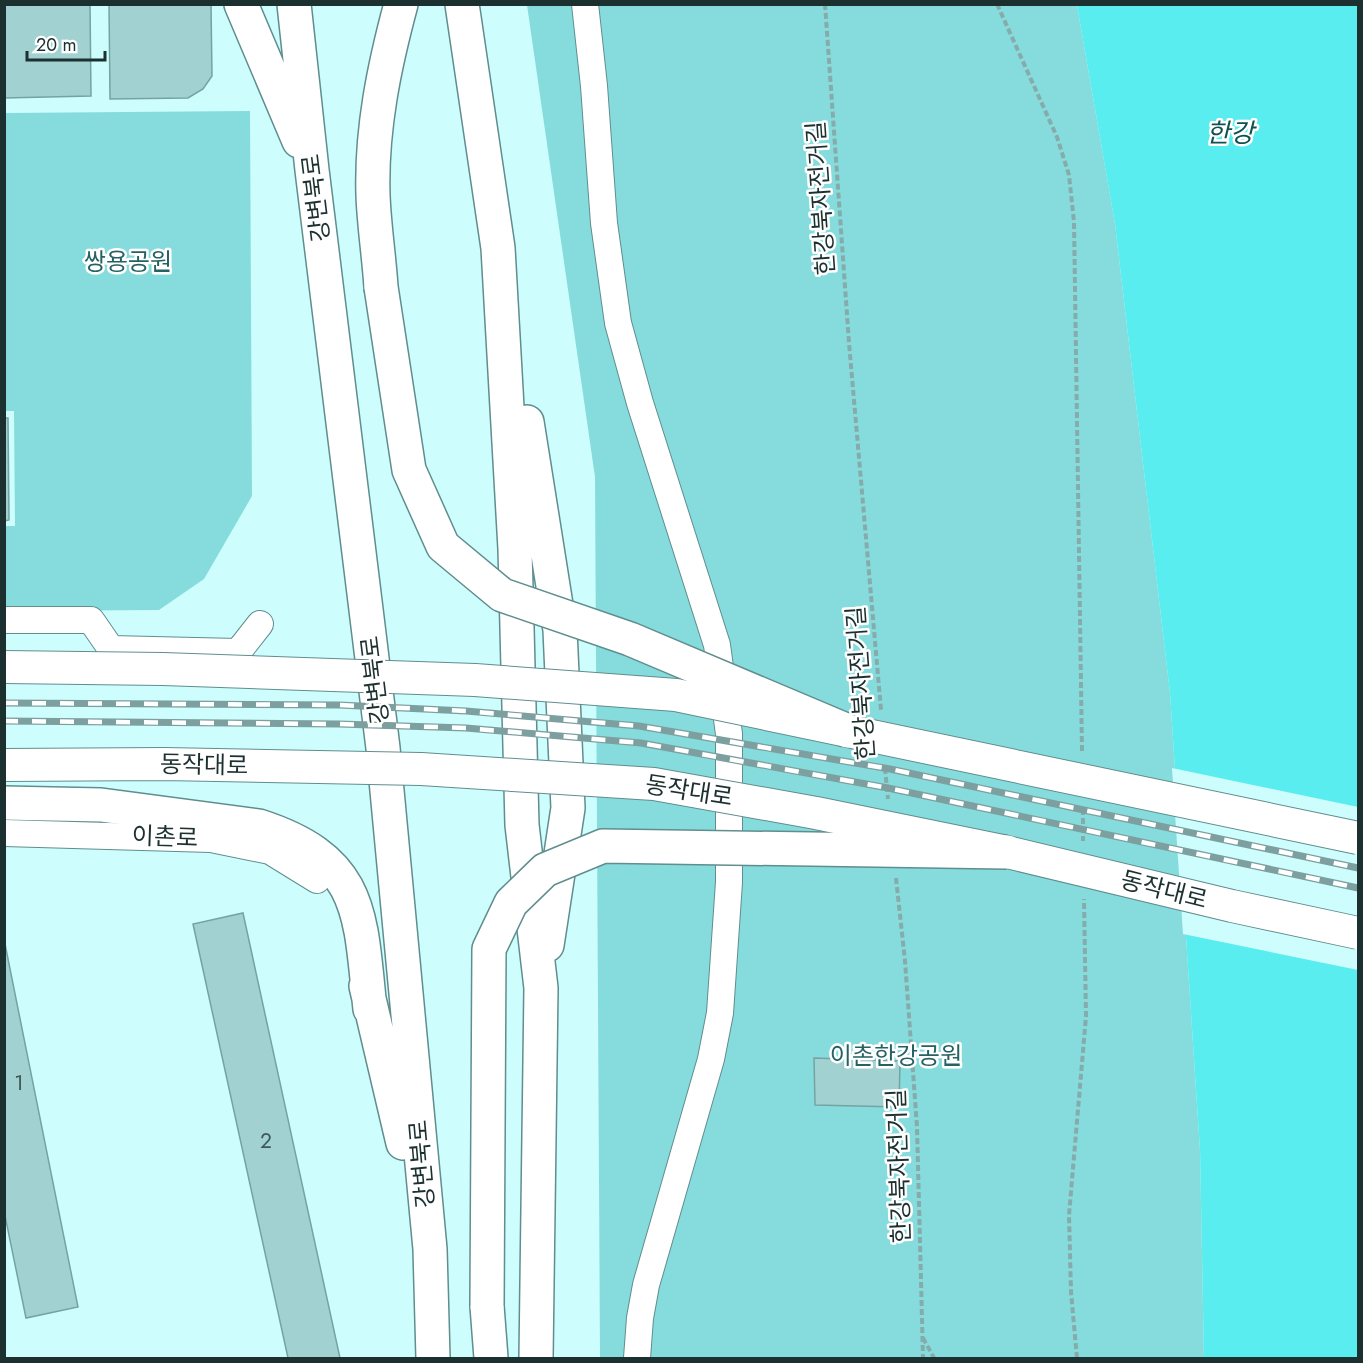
<svg xmlns="http://www.w3.org/2000/svg" width="1363" height="1363" font-family="Jost,'Noto Sans KR',sans-serif">
  <style>
    .green { fill: #86dcdd }
    .water { fill: #5aedef }
    .pier { fill: #cdfdfd }
    .building { fill: #a2d1d1; stroke: #75a3a3; stroke-width: 1.5 }
    .lines { fill: none; stroke-linecap: round; stroke-linejoin: round }
    .minor-casing { stroke: #608d8e; stroke-width: 28 }
    .highway-casing { stroke: #608d8e; stroke-width: 36 }
    .path { stroke: #86abab; stroke-width: 4; stroke-dasharray: 6 3; stroke-linecap: butt }
    .minor { stroke: #fff; stroke-width: 26 }
    .highway { stroke: #fff; stroke-width: 33 }
    .rail-casing { stroke: #7d9f9f; stroke-width: 7 }
    .rail { stroke: #fff; stroke-width: 4.5; stroke-dasharray: 14; stroke-linecap: butt }
    .major-bridge-casing { stroke: #608d8e; stroke-width: 34; stroke-linecap: butt }
    .highway-bridge-casing { stroke: #608d8e; stroke-width: 36; stroke-linecap: butt }
    .major-bridge { stroke: #fff; stroke-width: 32 }
    .highway-bridge { stroke: #fff; stroke-width: 33 }
    .labels { text-anchor: middle; stroke-width: 5; stroke-linejoin: round; paint-order: stroke }
    .number-label { font-size: 21px; fill: #3e5858 }
    .street-label { font-size: 24px; fill: #1d3030; stroke: #fff }
    .park-label { font-size: 24px; fill: #266263; stroke: #fff }
    .water-label { font-size: 26px; font-style: italic; fill: #0f5051; stroke: #fff }
  </style>
  <rect width="100%" height="100%" fill="#cdfdfd"/>
  <!-- green -->
  <path class="green" d="M527 5H1077L1115 224 1170 693 1200 1150 1204 1358H600L595 477Z
    M250 111 252 496 204 579 159 610 5 611 4 526H15L14 411H4L5 113Z"/>
  <!-- water -->
  <path class="water" d="M1077 5H1358V1358H1204L1200 1150 1170 693 1115 224Z"/>
  <!-- pier -->
  <path class="pier" d="M1172 768 1358 807V970L1183 934Z"/>
  <!-- building -->
  <path class="building" d="M4 4H90L91 96 4 98Z
    M109 4H211L212 76 203 89 188 98 110 99Z
    M4 418H8L9 520 4 521Z
    M243 913 340 1358H288L193 924Z
    M4 939 78 1307 26 1318 4 1211Z
    M814 1058 900 1061 899 1107 815 1105Z"/>
  <g class="lines">
    <defs>
      <path id="minor" d="M585 4 594 86 604 223 618 323 640 403 717 645 729 734V882L720 1013 711 1059 646 1285 640 1318 637 1358
        M4 620H91L111 649 238 652 260 624
        M4 833 211 839 270 851 317 880"/>
      <path id="highway" d="M241 4 299 141
        M294 4 312 170 383 748 430 1249 433 1358
        M462 4 498 248 515 549 522 825 541 988 536 1358
        M381 287C379 256 374 225 373 195 371 130 384 67 401 4
        M527 422 560 630 568 808 547 945
        M4 803 101 805 259 826C364 860 360 914 370 1009
        M366 986 403 1143
        M487 1306 491 1358"/>
    </defs>
    <!-- minor casing -->
    <use href="#minor" class="minor-casing"/>
    <!-- highway casing -->
    <use href="#highway" class="highway-casing"/>
    <!-- path -->
    <path class="path" d="M825 4 849 343 881 710
      M997 4 1057 137 1069 175 1074 222 1082 751
      M885 768 888 799
      M1083 809V841
      M896 878 905 961 917 1127 923 1358
      M923 1338 934 1358
      M1077 1358 1071 1292 1069 1215 1086 1016 1084 899"/>
    <!-- minor -->
    <use href="#minor" class="minor"/>
    <!-- highway -->
    <use href="#highway" class="highway"/>
    <defs>
      <path id="rail" d="M4 703 339 705 466 711 639 726 890 769 1358 868
        M4 721 339 724 466 728 641 743 888 788 1358 888"/>
    </defs>
    <!-- rail casing -->
    <use href="#rail" class="rail-casing"/>
    <!-- rail -->
    <use href="#rail" class="rail"/>
    <defs>
      <path id="major-bridge" d="M4 667 163 669 475 680 676 695 1358 838
        M4 765 164 764 421 769 654 784 816 813 1007 852 1232 906 1358 933"/>
      <path id="highway-bridge" d="M381 287 409 470 443 546 502 595 630 639 848 731
        M487 1306 489 949 511 903 545 870 603 846 1007 852"/>
    </defs>
    <!-- major-bridge casing -->
    <use href="#major-bridge" class="major-bridge-casing"/>
    <!-- highway-bridge casing -->
    <use href="#highway-bridge" class="highway-bridge-casing"/>
    <!-- major-bridge -->
    <use href="#major-bridge" class="major-bridge"/>
    <!-- highway-bridge -->
    <use href="#highway-bridge" class="highway-bridge"/>
  </g>
  <g class="labels">
    <!-- number labels -->
    <g class="number-label">
      <text x="19" y="1090">1</text>
      <text x="266" y="1148">2</text>
    </g>
    <!-- street labels -->
    <g class="street-label">
      <text transform="translate(316 198) rotate(-97)" y="8">강변북로</text>
      <text transform="translate(821 198) rotate(-94)" y="8">한강북자전거길</text>
      <text transform="translate(375 680) rotate(-97)" y="8">강변북로</text>
      <text transform="translate(861 683) rotate(-94)" y="8">한강북자전거길</text>
      <text transform="translate(204 765) rotate(1)" y="8">동작대로</text>
      <text transform="translate(689 791) rotate(9)" y="8">동작대로</text>
      <text transform="translate(165 837) rotate(2)" y="8">이촌로</text>
      <text transform="translate(1164 890) rotate(14)" y="8">동작대로</text>
      <text transform="translate(422 1164) rotate(-95)" y="8">강변북로</text>
      <text transform="translate(899 1166) rotate(-92)" y="8">한강북자전거길</text>
    </g>
    <!-- park labels -->
    <g class="park-label">
      <text x="128" y="270">쌍용공원</text>
      <text x="896" y="1064">이촌한강공원</text>
    </g>
    <!-- water labels -->
    <g class="water-label">
      <text x="1230" y="142">한강</text>
    </g>
  </g>
  <!-- border -->
  <rect width="1363" height="1363" fill="none" stroke="#1d3030" stroke-width="12"/>
  <!-- scale -->
  <path d="M27 51v9h78v-9" fill="none" stroke="#1d3030" stroke-width="3"/>
  <text x="36" y="51" font-size="18" fill="#1d3030" stroke="#ffffff" stroke-width="4.5" paint-order="stroke">20 m</text>
</svg>
